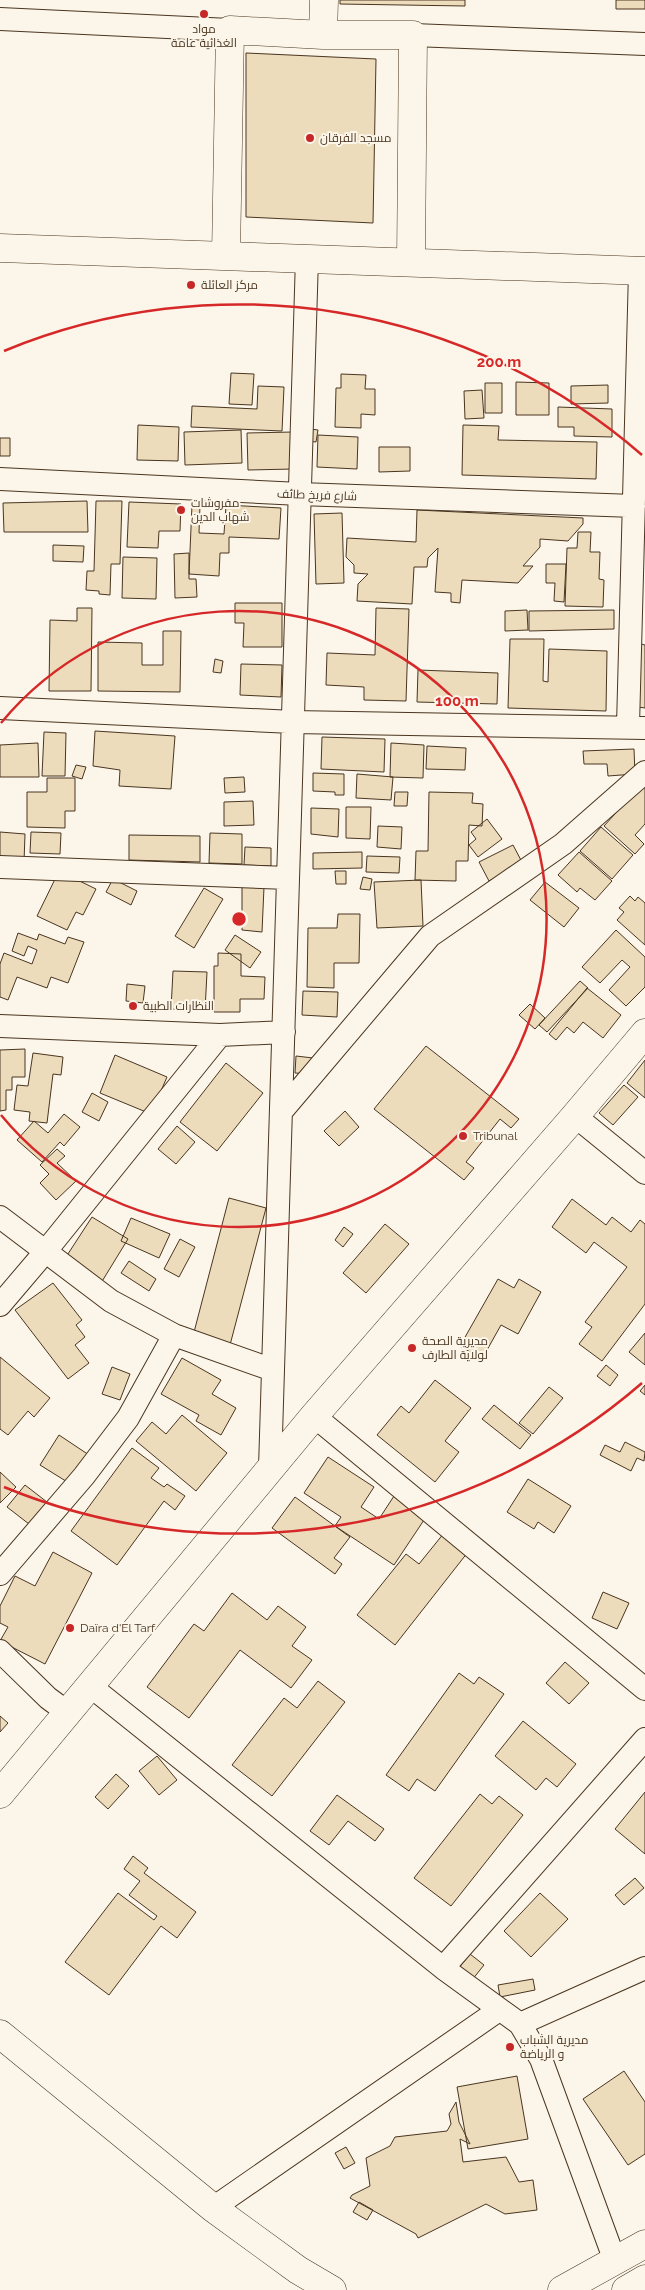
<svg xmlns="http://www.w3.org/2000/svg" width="645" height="2290" font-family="Raleway,Cairo,sans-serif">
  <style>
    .building { fill: #ecdcbc; stroke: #4a3520 }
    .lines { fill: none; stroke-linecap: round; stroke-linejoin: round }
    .minor-casing { stroke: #4a3520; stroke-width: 24 }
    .major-casing { stroke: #4a3520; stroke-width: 29 }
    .highway-casing { stroke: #4a3520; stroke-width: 29 }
    .minor { stroke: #fbf6e9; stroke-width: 22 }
    .major { stroke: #fbf6e9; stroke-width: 28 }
    .highway { stroke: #fbf6e9; stroke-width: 28 }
    .ring { fill: none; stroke: #d62828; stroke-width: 2.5 }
    .poi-dot { fill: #c62828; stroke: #fbf6e9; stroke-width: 2 }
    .labels { text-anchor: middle; stroke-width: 4; stroke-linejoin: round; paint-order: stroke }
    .poi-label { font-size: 12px; fill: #4a3520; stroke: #fbf6e9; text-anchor: start }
    .street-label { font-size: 12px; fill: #4a3520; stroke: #fbf6e9 }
    .centre { fill: #d62828; stroke: #fbf6e9; stroke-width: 2.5 }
    .ring-label { font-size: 15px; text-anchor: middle; font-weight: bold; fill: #d62828; stroke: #fbf6e9; stroke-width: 4; stroke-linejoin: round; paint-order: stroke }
  </style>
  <rect width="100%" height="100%" fill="#fbf6e9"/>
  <!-- building -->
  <path class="building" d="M340 0H465V6L340 4Z
    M616 0H645V9H616Z
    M246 53 376 59 373 223 246 217Z
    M231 373 254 374 252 405 229 404Z
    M341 374 366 375 365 389H375V415L361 414V428L335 427 336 388H341Z
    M516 382 549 383V415H516Z
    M485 383H502V413H485Z
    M608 385V403L571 404V386Z
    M258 386 284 387 282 431 191 427 192 406 257 409Z
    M482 390 484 418 465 419 464 391Z
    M558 407 612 409V437L574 436V427H558Z
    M138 425 179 427 178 461 137 460Z
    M463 425 499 426 498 440 597 442 596 479 462 475Z
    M303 428 318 430 316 442 301 440Z
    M241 430 242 463 185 465 184 432Z
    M293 432 294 469 248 470 247 433Z
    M318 435 358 437 357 469 317 467Z
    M0 438H10V456H0Z
    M379 447H410V471L379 472Z
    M87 501 88 532H4L3 503Z
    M96 501H122L120 564H111L110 595 99 594V591L86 590 87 571H94Z
    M129 502 181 504 180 531H159L158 548 127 547Z
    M192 505H200L199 533 224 534 226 505 281 508 279 539 229 537V553H220L219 576 189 574Z
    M417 510 583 518V524L568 541 540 539V547L523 566H533L518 583 462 580 460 603 451 602V593L435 592 438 548 428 558 427 567H414L412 604 357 601 358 584 368 574 354 573V565L346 557 347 538 416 542Z
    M342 513 344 583 316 584 314 514Z
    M578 532H591L590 552H600L599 579 604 580 603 607 565 606 567 548H577Z
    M53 545 84 546 83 562 53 561Z
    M189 553V579H196L197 597 175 598 174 554Z
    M123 557 157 558 156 599 122 598Z
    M546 564H566L564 602 554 601 555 583H546Z
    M235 603H282V647H243L244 623H235Z
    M77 608H92L91 691H49L50 620 77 621Z
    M376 608 409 609 406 701 364 700V687L326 685 327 653 375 655Z
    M527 610 528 630 505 631V611Z
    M614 610V629L529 631V611Z
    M163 631H181L180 692 98 691V642L142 643V665H163Z
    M510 639H544L543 681 548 682 549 649 607 651 606 711 508 708Z
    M641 644 645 645V708L638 707Z
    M215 659 223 661 221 673 213 672Z
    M241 664 282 665 281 697 240 695Z
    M418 670 498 673 497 704 417 702Z
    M95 731 175 736 171 789 119 786 120 770 93 766Z
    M44 732 66 733 65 776H42Z
    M322 737 385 739 384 772 321 769Z
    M38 743 39 777H0V745Z
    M391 743 424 745 423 778 390 777Z
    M427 746 466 748 465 770 426 769Z
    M634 749 635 774 608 776 607 764H584L583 751Z
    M76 765 86 767 82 779 72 776Z
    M313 773 344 774V795H335V792L313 791Z
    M357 774 393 777 391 800 356 798Z
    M244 777 245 792 225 793 224 778Z
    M47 778H75V811H65V828L27 827V792H47Z
    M645 781V824L635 835 644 844 635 854 604 826Z
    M395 792H408L407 806H394Z
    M429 792 473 793 472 803 483 804 482 826 469 825 468 861H456V881L415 880 416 851H428Z
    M253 801 254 825 224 826V802Z
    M346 807H371L370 839 346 838Z
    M311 808 339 809 338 837 311 834Z
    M487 819 502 839 478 857 469 845 476 839 471 832Z
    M378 826 402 827 401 849 377 847Z
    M601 827 633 855 612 879 580 851Z
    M0 832 25 834 24 862 0 861Z
    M31 832 61 833 60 854 30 853Z
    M210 833 242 834V864L209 863Z
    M129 835 200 836V862L129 860Z
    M513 845 523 864 489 881 479 862Z
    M245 847 271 848V866L244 865Z
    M362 852V868L313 869V853Z
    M579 852 612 881 595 900 580 888 577 892 558 875Z
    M367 856 400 857 399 873 366 872Z
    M59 871 96 889 83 915 76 912 67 930 37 916Z
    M335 871H346V884H336Z
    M363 877 372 879 370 890 360 889Z
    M113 879 137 891 131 905 106 892Z
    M421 880 423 926 377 928 374 882Z
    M545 882 579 908 564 927 530 900Z
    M242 886 264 887 262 932 242 930Z
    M204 888 223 899 194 948 175 936Z
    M630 896 635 901 638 897 645 903V945L617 920 624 912 619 908Z
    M338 914H360L359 963H334V988L307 987 308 928H337Z
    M616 930 645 957V987L626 1006 609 990 630 967 622 960 600 983 582 967Z
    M18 933 37 940 39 934 65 944 68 937 84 942 68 983 51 977 47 988 17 977 8 1000 0 997V964L4 953 32 964 37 950 28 946 24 956 12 951Z
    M235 935 261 952 250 968 225 950Z
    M218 953 241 954V976L265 977 264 999H240V1012H214V966H218Z
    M173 971 207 972 205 1011 171 1009Z
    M580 981 588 988 547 1032 539 1025Z
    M127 984 145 986 143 1003 126 1001Z
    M587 988 621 1015 603 1038 583 1022 574 1033 567 1027 556 1040 549 1034Z
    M303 991 338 992 337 1017 302 1015Z
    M530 1004 545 1018 535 1029 519 1015Z
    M426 1046 519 1119 511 1128 500 1119 466 1162 474 1168 464 1180 374 1109Z
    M25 1049V1077H12V1090H6V1110L0 1111V1050Z
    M33 1053 63 1057 61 1075 53 1074 47 1123 29 1121 30 1112 14 1110 17 1085 28 1086Z
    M115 1055 167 1077 151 1114 100 1093Z
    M296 1056 313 1058 312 1074 295 1073Z
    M645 1060V1098L627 1083Z
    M226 1063 263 1093 217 1151 180 1122Z
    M624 1085 638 1097 613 1125 599 1113Z
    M92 1093 108 1102 99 1121 82 1112Z
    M345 1111 359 1127 339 1146 324 1131Z
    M64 1114 80 1127 64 1146 60 1142 42 1162 17 1140 34 1121 48 1133Z
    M177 1126 195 1142 176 1164 158 1149Z
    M57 1149 65 1156 57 1163 76 1181 56 1200 40 1183 49 1174 40 1165Z
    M229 1198 266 1208 230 1345 193 1336Z
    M572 1199 606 1225 612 1217 631 1232 640 1220 645 1224V1304L602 1361 579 1344 592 1327 585 1322 627 1267 594 1242 586 1253 552 1227Z
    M92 1217 128 1239 101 1283 64 1260Z
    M131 1218 170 1234 159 1258 121 1241Z
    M385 1224 409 1244 366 1293 343 1273Z
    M344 1227 353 1234 343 1247 335 1240Z
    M180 1239 195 1247 179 1277 164 1269Z
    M129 1261 156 1279 149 1291 121 1273Z
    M498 1279 514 1288 519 1279 541 1292 518 1334 501 1325 482 1359 460 1346Z
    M53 1283 82 1320 76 1325 85 1337 75 1345 89 1363 68 1379 15 1310Z
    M645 1333V1365L629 1352Z
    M0 1357 50 1398 34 1417 28 1411 8 1435 0 1429Z
    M182 1358 221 1380 212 1394 236 1408 221 1435 196 1421 199 1415 161 1394Z
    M606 1365 618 1375 610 1386 597 1376Z
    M112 1367 130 1374 120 1400 102 1394Z
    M435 1380 471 1408 445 1441 459 1452 435 1482 377 1435 401 1406 409 1413Z
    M645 1385V1395L640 1391Z
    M549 1387 563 1398 533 1434 519 1423Z
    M494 1405 531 1435 520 1449 482 1419Z
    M182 1415 227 1453 196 1491 136 1441 152 1422 166 1434Z
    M59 1435 95 1459 77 1488 40 1465Z
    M625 1442 645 1452 644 1461 637 1458 631 1471 600 1455 605 1445 620 1452Z
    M132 1448 159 1468 151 1478 164 1487 167 1484 185 1496 175 1510 164 1501 117 1565 71 1531Z
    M328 1457 374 1487 361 1507 379 1519 394 1496 426 1517 394 1565 335 1526 341 1517 304 1493Z
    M0 1472 16 1487 0 1503Z
    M528 1479 571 1506 554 1533 538 1522 534 1529 507 1512Z
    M25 1485 56 1509 38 1531 7 1507Z
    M295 1497 350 1537 334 1558 342 1564 335 1574 272 1528Z
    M444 1533 468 1552 395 1645 357 1615 406 1554 419 1564Z
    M53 1552 92 1573 45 1664 0 1641 8 1627 0 1623V1606L15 1576 35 1586Z
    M603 1592 629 1603 617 1629 592 1618Z
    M232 1593 267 1620 278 1606 306 1627 292 1646 312 1660 291 1688 240 1650 189 1718 147 1687 194 1624 204 1631Z
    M565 1662 589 1683 569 1704 546 1683Z
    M459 1673 474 1684 479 1677 504 1694 435 1791 417 1779 409 1791 386 1775Z
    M318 1681 345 1702 272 1796 232 1765 284 1698 297 1708Z
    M0 1716 8 1723 0 1732Z
    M523 1721 576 1764 557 1787 546 1778 536 1790 495 1756Z
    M157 1756 177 1780 159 1795 139 1771Z
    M116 1774 129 1786 108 1809 95 1797Z
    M645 1792V1854L615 1829Z
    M480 1794 492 1804 499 1796 523 1815 451 1906 414 1878Z
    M337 1795 384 1829 375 1841 348 1821 329 1845 310 1831Z
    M133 1856 148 1868 144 1873 196 1912 177 1938 161 1926 109 1995 65 1962 118 1893 154 1920 157 1916 129 1895 140 1881 124 1869Z
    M635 1878 644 1888 624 1905 615 1895Z
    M540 1893 568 1919 531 1957 504 1931Z
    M470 1954 484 1965 472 1980 458 1969Z
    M533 1979 535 1990 500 1997 498 1985Z
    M624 2071 645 2102V2154L628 2165 583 2099Z
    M517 2076 528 2139 468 2149 457 2087Z
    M456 2102 459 2122 470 2144 460 2139 463 2162 506 2157 519 2182 533 2180 537 2210 505 2214 486 2204 418 2238 416 2234 350 2198 352 2195 370 2186 366 2158 390 2146 395 2137 447 2131 451 2124 449 2114Z
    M346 2147 355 2163 344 2169 335 2153Z
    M359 2202 373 2210 367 2220 353 2212Z"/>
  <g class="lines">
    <defs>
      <path id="minor" d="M0 19 230 30
        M413 35 645 44
        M0 479 300 494 634 506
        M0 708 293 722 645 728
        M628 726 640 271
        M0 867 288 878
        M0 1026 220 1035 284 1032
        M281 1112 430 936 563 844 645 772
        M575 1116 645 1173
        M0 1217 111 1301 174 1335 273 1370
        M0 1305 45 1252 220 1035
        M314 1416 645 1689
        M270 1468 307 258
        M0 1574 84 1476 128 1418 174 1335
        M0 1651 48 1698 67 1712
        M89 1685 443 1968 520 2024 541 2059 615 2261
        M443 1968 645 1739
        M520 2024 645 1968
        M213 2208 499 2010"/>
      <path id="major" d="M323 35 324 0
        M0 248 645 271
        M226 255 230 30 323 35H413L411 262
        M0 1794 314 1416 575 1116 645 1033"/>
      <path id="highway" d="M0 2034 213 2208 298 2270 332 2290
        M562 2290 645 2244
        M626 2290 645 2279"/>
    </defs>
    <!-- minor casing -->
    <use href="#minor" class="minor-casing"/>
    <!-- major casing -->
    <use href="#major" class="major-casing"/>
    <!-- highway casing -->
    <use href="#highway" class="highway-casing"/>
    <!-- minor -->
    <use href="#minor" class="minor"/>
    <!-- major -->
    <use href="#major" class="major"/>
    <!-- highway -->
    <use href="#highway" class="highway"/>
  </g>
  <!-- distance rings -->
  <g class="ring">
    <path d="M1 723A308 308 0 1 1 1 1115"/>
    <path d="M642 1383A615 615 0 0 1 4 1487M4 351A615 615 0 0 1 642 455"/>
  </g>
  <!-- markers -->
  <g class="poi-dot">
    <circle cx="204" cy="14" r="5"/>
    <circle cx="310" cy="138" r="5"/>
    <circle cx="191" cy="285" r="5"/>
    <circle cx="181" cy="510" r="5"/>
    <circle cx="133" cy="1006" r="5"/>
    <circle cx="463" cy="1136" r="5"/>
    <circle cx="412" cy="1348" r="5"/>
    <circle cx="70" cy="1628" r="5"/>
    <circle cx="510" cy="2047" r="5"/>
  </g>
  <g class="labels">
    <!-- poi labels -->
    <g class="poi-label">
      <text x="204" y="33" text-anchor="middle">مواد<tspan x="204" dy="14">الغذائية عامة</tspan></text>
      <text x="320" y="142">مسجد الفرقان</text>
      <text x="201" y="289">مركز العائلة</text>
      <text x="191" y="507">مفروشات<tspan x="191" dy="14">شهاب الدين</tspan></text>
      <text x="143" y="1010">النظارات الطبية</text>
      <text x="473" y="1140">Tribunal</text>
      <text x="422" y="1345">مديرية الصحة<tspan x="422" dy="14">لولاية الطارف</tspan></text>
      <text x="80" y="1632">Daïra d'El Tarf</text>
      <text x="520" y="2044">مديرية الشباب<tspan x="520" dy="14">و الرياضة</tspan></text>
    </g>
    <!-- street labels -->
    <g class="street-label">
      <text transform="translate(317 495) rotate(2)" y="4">شارع فريخ طائف</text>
    </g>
  </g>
  <circle cx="239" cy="919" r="8" class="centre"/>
  <g class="ring-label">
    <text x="499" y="367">200 m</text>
    <text x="457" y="706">100 m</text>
  </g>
</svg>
